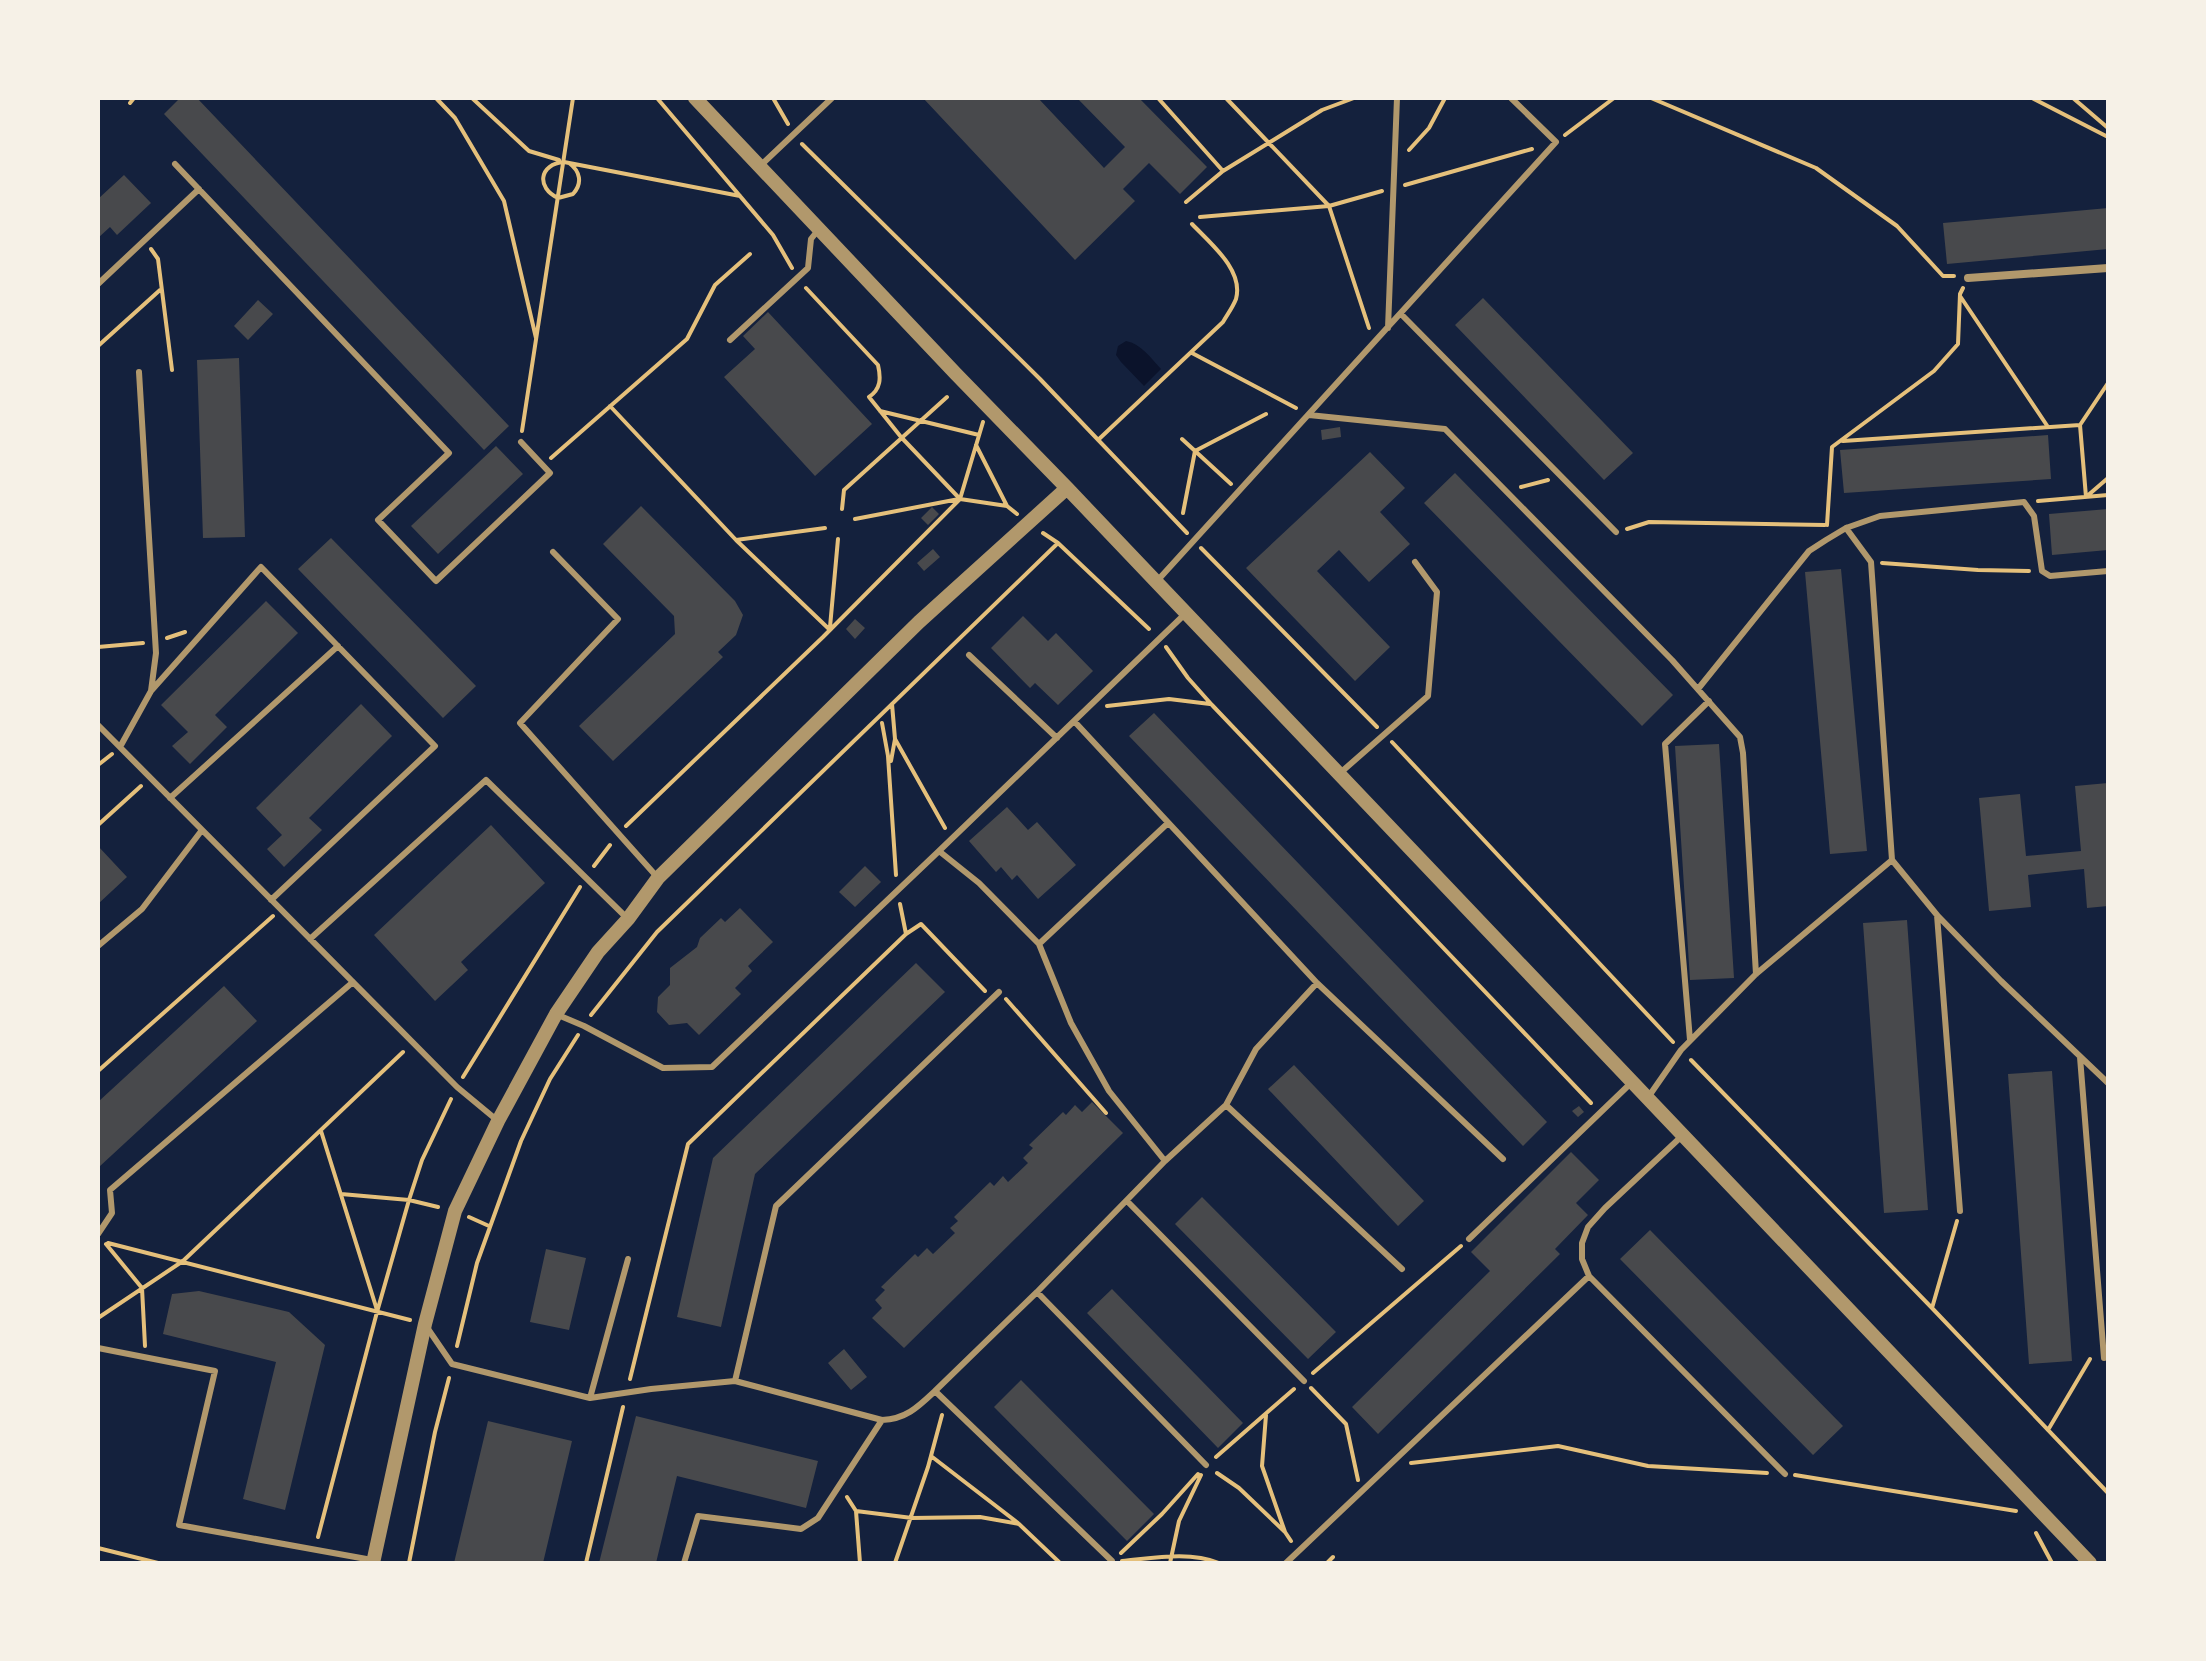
<svg xmlns="http://www.w3.org/2000/svg" width="2206" height="1661" font-family="'DejaVu Sans',sans-serif">
  <style>
    .water { fill: #0b132b }
    .building { fill: #48494c }
    .lines { fill: none; stroke-linecap: round; stroke-linejoin: round }
    .path { stroke: #e5c07b; stroke-width: 4 }
    .service { stroke: #b1986c; stroke-width: 6 }
    .minor { stroke: #b1986c; stroke-width: 8 }
    .tertiary { stroke: #b1986c; stroke-width: 14 }
  </style>
  <rect width="100%" height="100%" fill="#14213d"/>
  <!-- water -->
  <path class="water" d="M1126 341C1141 344 1151 358 1161 369L1144 386 1121 362 1116 355 1118 346Z"/>
  <!-- building -->
  <path class="building" d="M180 98H197L509 426 484 450 164 114Z
    M923 98H1038L1104 168 1125 147 1077 98H1139L1207 167 1180 194 1149 163 1123 189 1135 201 1075 260Z
    M124 175 151 203 117 235 110 227 98 238V199Z
    M2108 208V249L1947 264 1943 223Z
    M1483 298 1633 453 1604 480 1455 325Z
    M258 300 273 314 248 340 234 326Z
    M768 312 872 424 815 476 724 377 755 349 743 336Z
    M239 358 245 537 203 538 197 360Z
    M1340 427 1341 437 1322 440 1321 430Z
    M2048 435 2051 479 1844 493 1840 450Z
    M496 446 523 474 438 554 411 526Z
    M1370 452 1405 488 1380 512 1410 544 1369 582 1339 550 1317 571 1390 647 1355 681 1246 568Z
    M1455 473 1673 695 1642 726 1424 503Z
    M641 506 735 601 743 615 736 635 718 652 723 657 613 761 579 726 675 634 674 616 603 544Z
    M932 507 939 514 928 525 921 518Z
    M2108 509V550L2052 555 2049 514Z
    M331 538 476 686 443 718 298 569Z
    M933 549 940 557 924 571 917 563Z
    M1841 569 1867 851 1830 854 1805 572Z
    M266 601 298 633 215 715 227 727 190 764 172 746 188 732 161 705Z
    M1023 616 1048 641 1056 633 1093 671 1058 705 1035 683 1030 688 991 648Z
    M855 619 865 628 855 639 846 629Z
    M361 704 392 736 309 818 322 830 284 867 267 849 282 835 256 808Z
    M1154 713 1547 1122 1523 1146 1129 736Z
    M1719 744 1734 978 1690 980 1675 746Z
    M2108 783V906L2087 908 2084 869 2028 875 2031 907 1989 911 1979 798 2020 794 2026 856 2081 851 2075 786Z
    M1007 807 1028 830 1037 822 1076 865 1038 899 1017 875 1012 880 1001 867 996 872 969 841Z
    M491 825 545 883 461 962 468 970 435 1001 374 935Z
    M98 846 127 877 98 904Z
    M865 866 881 882 855 907 839 892Z
    M740 908 773 942 748 966 752 971 735 988 741 994 699 1035 687 1023 669 1025 657 1012 658 997 670 985V968L697 947 700 938 721 918 725 922Z
    M1907 920 1928 1210 1884 1213 1863 923Z
    M916 963 945 992 755 1174 721 1327 677 1317 713 1158Z
    M224 986 257 1021 99 1167 98 1102Z
    M1294 1065 1424 1201 1398 1226 1268 1089Z
    M2052 1071 2072 1361 2029 1364 2008 1074Z
    M1092 1102 1123 1133 904 1348 872 1318 882 1308 875 1300 885 1290 881 1287 915 1254 918 1257 927 1248 933 1254 955 1233 950 1228 958 1221 954 1217 990 1182 994 1186 1003 1176 1008 1182 1028 1163 1023 1158 1033 1148 1029 1145 1063 1112 1066 1115 1075 1105 1082 1112Z
    M1579 1106 1584 1112 1578 1117 1572 1111Z
    M1571 1152 1599 1180 1576 1203 1588 1215 1555 1249 1560 1254 1378 1434 1352 1407 1490 1271 1471 1252Z
    M1202 1197 1336 1332 1308 1359 1175 1224Z
    M1650 1230 1843 1426 1813 1455 1620 1259Z
    M546 1249 586 1258 569 1330 530 1322Z
    M1112 1289 1243 1423 1218 1448 1087 1313Z
    M199 1291 289 1312 325 1345 285 1510 243 1499 276 1362 163 1334 172 1294Z
    M844 1349 867 1377 851 1390 828 1363Z
    M1021 1380 1154 1514 1127 1541 994 1407Z
    M636 1416 818 1461 806 1508 677 1476 656 1563H599Z
    M488 1421 572 1441 543 1563H454Z"/>
  <g class="lines">
    <!-- path -->
    <path class="path" d="M436 98 455 118 504 201 536 338
      M472 98 529 151 559 160
      M657 98 773 235 792 268
      M773 98 788 124
      M1158 98 1223 171 1186 202
      M1226 98 1329 206 1369 328
      M1651 98 1816 168 1897 226 1943 276H1954
      M2032 98 2108 137
      M2073 98 2108 128
      M130 103 134 98
      M1565 135 1614 98
      M802 144 1040 379 1187 533
      M1409 150 1429 128 1445 98
      M569 163C580 171 583 183 573 194L558 198C536 188 539 164 564 162L740 196
      M1223 171 1322 110 1354 98
      M1405 185 1532 149
      M1200 217 1329 206 1382 191
      M151 249 158 259 172 370
      M806 288 878 365C881 378 881 389 869 397L901 437 960 499 1007 506 1017 514
      M1960 296 2048 427
      M98 346 160 290
      M1192 353 1296 408
      M610 406 736 540 830 630
      M880 411 979 435
      M2080 425 2108 383
      M522 431 573 98
      M1182 439 1231 484
      M1098 440 1223 322C1227 315 1233 307 1236 299 1244 270 1210 243 1192 224
      M1843 441 2080 425 2086 497
      M976 445 1007 506
      M551 458 687 339 715 285 750 254
      M1521 487 1548 480
      M2086 497 2108 478
      M2038 501 2108 495
      M842 509 844 490 947 397
      M1183 513 1195 451 1266 414
      M855 519 959 499
      M1827 525 1832 447 1934 371 1958 344 1960 294 1963 288
      M1627 529 1649 522 1825 525
      M1043 533 1058 543 1149 629
      M736 540 825 528
      M1201 548 1377 727
      M1882 563 1978 570 2029 571
      M830 627 838 539
      M167 638 185 632
      M98 647 143 643
      M1166 647 1188 678 1212 705 1591 1103
      M1107 706 1169 699 1210 704
      M882 723 888 756 896 875
      M895 739 945 828
      M1392 742 1673 1042
      M891 761 895 739 892 704
      M98 765 112 754
      M98 825 141 786
      M626 826 823 637 960 499 983 422
      M594 866 610 845
      M900 904 906 934
      M1006 999 1106 1113
      M591 1015 657 932 1058 543
      M1691 1060 1932 1308 2108 1493
      M98 1071 273 916
      M463 1077 580 887
      M321 1131 377 1310
      M341 1194 409 1200 438 1207
      M469 1217 489 1226
      M108 1243 410 1320
      M106 1244 142 1288 145 1346
      M1932 1308 1957 1221
      M98 1318 183 1261 403 1052
      M457 1346 477 1263 521 1141 550 1079 578 1035
      M1313 1373 1461 1246
      M630 1379 688 1144 906 934 921 924 985 991
      M1311 1388 1346 1424 1358 1480
      M1266 1415 1262 1466 1285 1532 1291 1541
      M2048 1430 2090 1359
      M931 1456 1018 1523
      M1216 1457 1294 1389
      M1411 1463 1558 1446 1648 1466 1767 1473
      M1217 1473 1239 1488 1285 1532
      M1795 1475 2016 1511
      M847 1497 856 1511 860 1563
      M856 1511 912 1518 980 1517 1019 1524 1060 1563
      M2036 1533 2052 1563
      M318 1537 377 1312 409 1200 422 1160 451 1099
      M98 1548 158 1563
      M1121 1553 1162 1514 1198 1474
      M1122 1561C1154 1558 1189 1551 1219 1563
      M409 1563 435 1432 449 1378
      M586 1563 623 1407
      M895 1563 928 1467 942 1415
      M1170 1563 1179 1521 1201 1475
      M1327 1563 1333 1557"/>
    <!-- service -->
    <path class="service" d="M175 164 449 453 378 520 436 581 550 473 521 442
      M760 166 832 98
      M98 284 199 189
      M1401 314 1616 532
      M1388 328 1397 98
      M730 340 808 268 811 239 819 229
      M1309 415 1445 429 1672 660 1740 737 1743 753 1756 974
      M553 552 618 619 520 723 658 878
      M1158 580 1556 142 1511 98
      M1185 614 1074 721 1317 983 1503 1159
      M969 655 1057 738
      M1698 689 1809 551 1826 540 1846 528 1880 516 2024 502 2034 516 2042 571 2050 576 2108 571
      M151 691 261 567 435 746 271 900
      M1074 721 939 851 979 883 1039 944 1071 1023 1109 1091 1165 1161 1226 1105 1402 1269
      M98 725 457 1087 498 1121
      M120 747 151 691 156 653 139 372
      M1339 774 1428 696 1437 592 1415 562
      M170 798 338 646
      M1892 860 1937 915 2001 981 2108 1083
      M1937 915 1960 1211
      M310 939 486 780 628 919
      M1039 944 1168 823
      M98 946 142 909 202 830
      M558 1015 584 1026 663 1068 712 1067 939 851
      M1690 1040 1665 744 1709 701
      M2080 1057 2104 1358
      M1649 1096 1681 1050 1756 974 1892 860 1871 562 1846 528
      M1226 1105 1256 1049 1317 983
      M1683 1135 1605 1208 1588 1227 1582 1243V1259L1589 1276 1785 1474
      M1127 1201 1304 1381
      M98 1234 112 1213 110 1190 353 982
      M1469 1239 1631 1083
      M1037 1292 1206 1465
      M426 1326 452 1364 590 1398 651 1389 735 1381 882 1420C906 1419 918 1407 935 1391
      M98 1348 215 1371 179 1525 372 1560
      M735 1381 776 1206 999 992
      M590 1398 628 1259
      M684 1563 698 1516 801 1529 818 1518 882 1420
      M1111 1563 1112 1561 935 1391 1037 1292 1165 1161
      M1286 1563 1589 1276"/>
    <!-- minor -->
    <path class="minor" d="M1968 278 2108 268"/>
    <!-- tertiary -->
    <path class="tertiary" d="M695 98 956 374 1067 488 2090 1563
      M373 1563 425 1324 455 1211 498 1121 556 1014 598 952 628 919 658 878 919 622 1067 488"/>
  </g>
  <!-- border -->
  <rect width="2206" height="1661" fill="none" stroke="#f6f1e7" stroke-width="200"/>
</svg>
